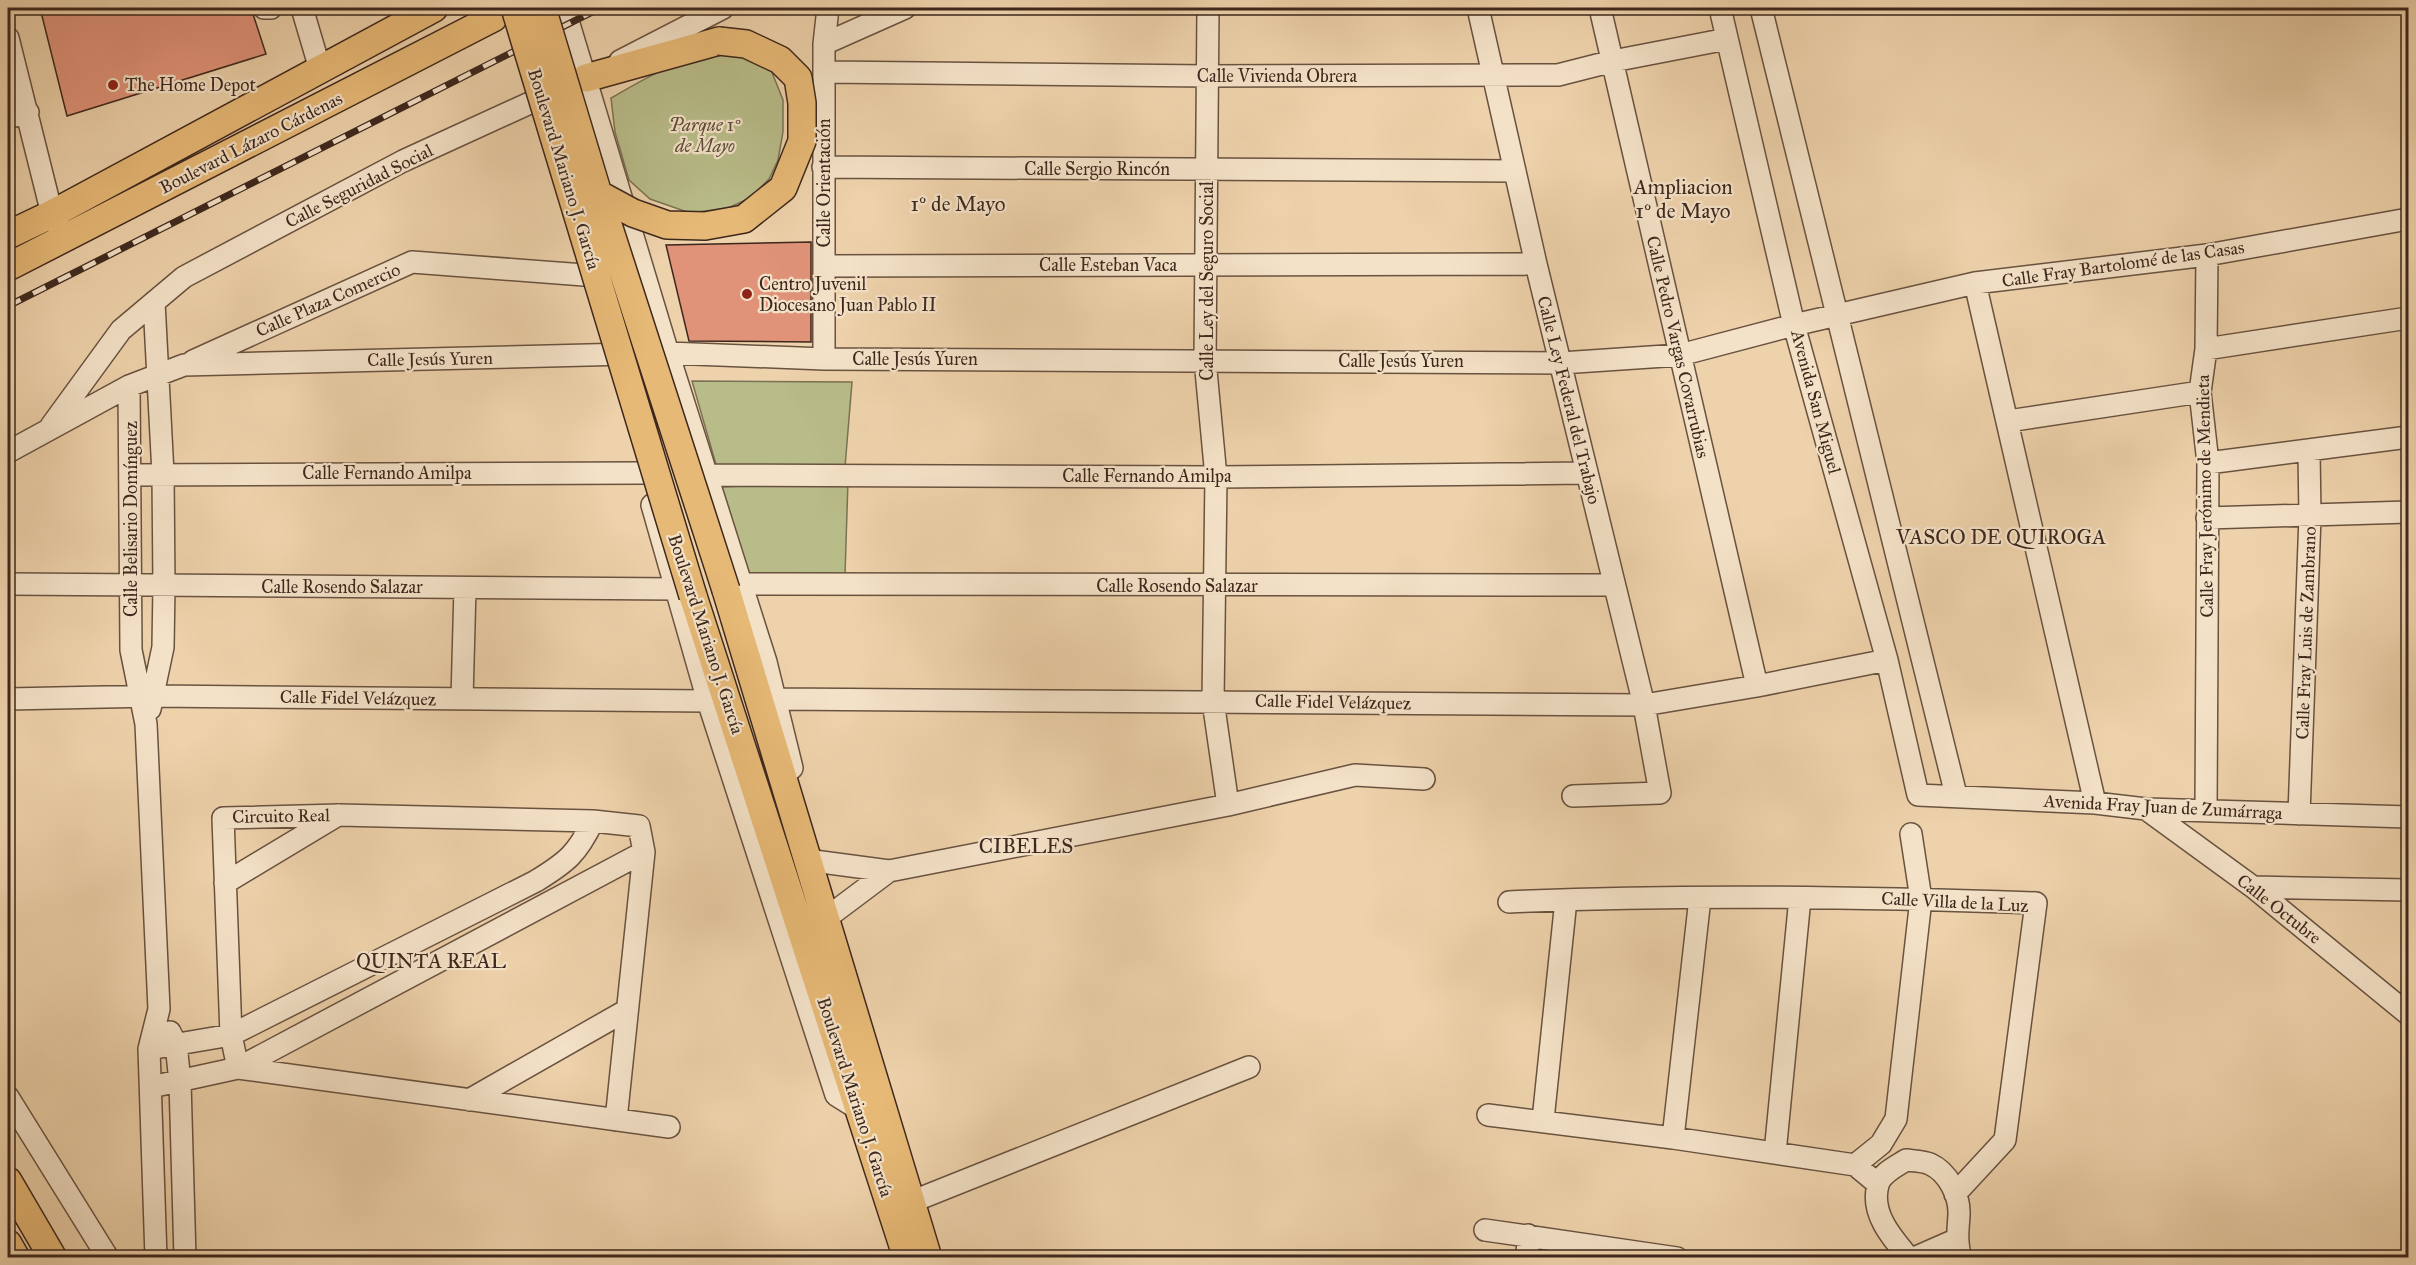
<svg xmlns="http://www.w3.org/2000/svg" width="2416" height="1265" font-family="'IM FELL Great Primer',serif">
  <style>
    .green { fill: #b8bc89; stroke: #7a7253; stroke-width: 1.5 }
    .building { fill: #e09379; stroke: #3d271d; stroke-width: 1.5 }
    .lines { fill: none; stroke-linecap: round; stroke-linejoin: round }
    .minor-casing { stroke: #695240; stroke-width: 24 }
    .major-casing { stroke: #3d271d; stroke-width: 30 }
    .minor { stroke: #f4e2c8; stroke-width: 21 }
    .major { stroke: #e7b976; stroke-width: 27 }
    .rail-casing { stroke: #3d271d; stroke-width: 7 }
    .rail { stroke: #f4e2c8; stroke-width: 4.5; stroke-dasharray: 14; stroke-linecap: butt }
    .major-bridge-casing { stroke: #3d271d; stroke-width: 30; stroke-linecap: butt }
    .major-bridge { stroke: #e7b976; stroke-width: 27 }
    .poi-dot { fill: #8f2418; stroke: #f4e2c8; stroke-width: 2 }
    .labels { text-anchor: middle; stroke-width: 4.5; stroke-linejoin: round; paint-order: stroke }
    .street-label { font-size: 18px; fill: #3d271d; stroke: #f4e2c8 }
    .poi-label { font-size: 18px; fill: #3d271d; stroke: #f4e2c8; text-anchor: start }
    .park-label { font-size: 18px; font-style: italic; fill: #5c4c38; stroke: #f4e2c8 }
    .quarter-label { font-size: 21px; fill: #3d271d; stroke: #f4e2c8 }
  </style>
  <rect width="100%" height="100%" fill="#eed2ab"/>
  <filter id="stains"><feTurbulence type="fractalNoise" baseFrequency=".00333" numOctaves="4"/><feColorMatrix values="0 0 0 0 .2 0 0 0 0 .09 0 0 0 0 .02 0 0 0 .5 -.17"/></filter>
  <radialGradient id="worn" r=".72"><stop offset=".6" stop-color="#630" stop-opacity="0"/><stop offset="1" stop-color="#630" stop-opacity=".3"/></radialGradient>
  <!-- green -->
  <path class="green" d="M731 50 771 70 783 100V132L778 160 769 179 750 198 728 208 690 213 650 199 629 180 615 132 611 98C648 77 688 52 731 50Z
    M692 381 852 382 845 467 717 468Z
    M848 481 845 575 748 576 722 487Z"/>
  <!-- building -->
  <path class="building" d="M40 8H251L266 54 67 116Z
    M811 242V342L689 341 666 245Z"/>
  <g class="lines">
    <defs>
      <path id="minor" d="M264 8H271
        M302 8 320 69
        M1208 8 1205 360 1216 477 1213 701 1228 805
        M1478 8 1536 264 1644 705 1660 793 1573 796
        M1600 8 1757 686
        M1720 8 1794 325 1887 660 1918 795 2095 803 2146 809 2408 817
        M1761 8 1956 795
        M566 14 668 353 766 662 792 768
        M8 38 52 214 59 228
        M824 44 905 8
        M620 61 723 8
        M824 72 1209 76 1558 75 1613 61 1727 39
        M8 118 28 112
        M823 167 1515 171
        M825 266 1536 264
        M1975 283 2095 803
        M2206 349 2408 318
        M824 359V44L828 8
        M193 361 412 262 584 275
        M129 386 131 650 146 724 159 1009 149 1049 156 1258
        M2008 421 2200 392
        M51 426 121 330 184 277 403 161 556 91
        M8 452 129 386 184 365 668 353 824 359 1561 363 1680 355 1794 325 1975 283 2207 255 2408 219
        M2208 463 2408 437
        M131 475 643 473
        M706 475 1216 477 1587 473
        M652 505 708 701 836 1095 860 1110
        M2207 518 2408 512
        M8 584 676 589
        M741 584 1613 585
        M8 699 153 696 708 701
        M462 699 465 588
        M776 699 1644 705 1757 686 1887 660
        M150 709 163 647 164 586 163 474 154 302
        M2146 809 2253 887 2408 1014
        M2206 810 2208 463 2200 392 2206 349 2207 255
        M2299 814 2310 516 2309 452
        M814 861 889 871 1228 805 1355 775 1424 779
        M225 883 338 815
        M2253 887 2408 890
        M1509 902C1685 894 1861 897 2036 903L2005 1140 1955 1194
        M829 916 889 871
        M170 1032 176 1044 180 1082 185 1258
        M149 1049 231 1035 536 881C567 862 577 854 593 821
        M238 1068 231 1035 223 818 339 815 593 821 639 826 644 852 616 1120
        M238 1068 669 1127
        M151 1087 238 1068 644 852
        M8 1097 108 1258
        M469 1100 627 1010
        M1488 1115 1673 1138 1855 1165 1878 1184
        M1543 1120 1566 900
        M1673 1138 1700 898
        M1775 1153 1800 898
        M1855 1165 1881 1144 1896 1119 1921 899 1911 834
        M911 1202 1249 1067
        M1485 1230 1677 1258
        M1527 1258 1528 1235
        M1909 1258C1892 1238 1870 1213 1878 1185 1881 1173 1897 1166 1906 1160 1914 1161 1923 1161 1930 1164 1948 1172 1960 1196 1959 1215 1958 1232 1956 1242 1961 1258
        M1914 1258 1955 1240"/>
      <path id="major" d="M586 78 719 41
        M8 235 52 214 434 8
        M8 267 493 18
        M726 590 928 1258
        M693 596 907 1258
        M8 1181 53 1258
        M8 1244 16 1258"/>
    </defs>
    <!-- minor casing -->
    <use href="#minor" class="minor-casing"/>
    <!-- major casing -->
    <use href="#major" class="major-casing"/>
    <!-- minor -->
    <use href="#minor" class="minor"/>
    <!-- major -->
    <use href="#major" class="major"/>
    <defs>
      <path id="rail" d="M8 306 600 8"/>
    </defs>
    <!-- rail casing -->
    <use href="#rail" class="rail-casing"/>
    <!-- rail -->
    <use href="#rail" class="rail"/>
    <defs>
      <path id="major-bridge" d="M515 8 693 596
        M542 8 598 194 726 590
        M598 194 633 213 667 225 705 226 744 219 783 188 802 141V103L798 78 780 60 746 44 719 41"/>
    </defs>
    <!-- major-bridge casing -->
    <use href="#major-bridge" class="major-bridge-casing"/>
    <!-- major-bridge -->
    <use href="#major-bridge" class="major-bridge"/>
  </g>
  <!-- markers -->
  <g class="poi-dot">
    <circle cx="113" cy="85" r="6"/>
    <circle cx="747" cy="294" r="6"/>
  </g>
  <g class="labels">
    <!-- street labels -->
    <g class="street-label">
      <text x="1277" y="82">Calle Vivienda Obrera</text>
      <text transform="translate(251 143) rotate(-27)" y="6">Boulevard Lázaro Cárdenas</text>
      <text transform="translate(564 169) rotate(73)" y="6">Boulevard Mariano J. García</text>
      <text x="1097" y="175">Calle Sergio Rincón</text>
      <text transform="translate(824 183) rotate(-90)" y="6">Calle Orientación</text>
      <text transform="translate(359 186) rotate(-27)" y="6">Calle Seguridad Social</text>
      <text transform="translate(2123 264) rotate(-8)" y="6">Calle Fray Bartolomé de las Casas</text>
      <text x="1108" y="271">Calle Esteban Vaca</text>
      <text transform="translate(1207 281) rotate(-90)" y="6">Calle Ley del Seguro Social</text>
      <text transform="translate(328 300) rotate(-24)" y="6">Calle Plaza Comercio</text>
      <text transform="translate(1678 347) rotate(77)" y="6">Calle Pedro Vargas Covarrubias</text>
      <text transform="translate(430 359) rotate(-1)" y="6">Calle Jesús Yuren</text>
      <text x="915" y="365">Calle Jesús Yuren</text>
      <text x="1401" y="367">Calle Jesús Yuren</text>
      <text transform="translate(1569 400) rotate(76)" y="6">Calle Ley Federal del Trabajo</text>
      <text transform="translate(1816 402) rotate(75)" y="6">Avenida San Miguel</text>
      <text x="387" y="479">Calle Fernando Amilpa</text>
      <text x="1147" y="482">Calle Fernando Amilpa</text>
      <text transform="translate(2205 496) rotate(-91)" y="6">Calle Fray Jerónimo de Mendieta</text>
      <text transform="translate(131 519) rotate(-90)" y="6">Calle Belisario Domínguez</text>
      <text x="1177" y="592">Calle Rosendo Salazar</text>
      <text x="342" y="593">Calle Rosendo Salazar</text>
      <text transform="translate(2306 633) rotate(-88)" y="6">Calle Fray Luis de Zambrano</text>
      <text transform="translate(706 634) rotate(72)" y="6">Boulevard Mariano J. García</text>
      <text transform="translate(358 698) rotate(1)" y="6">Calle Fidel Velázquez</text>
      <text transform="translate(1333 702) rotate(1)" y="6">Calle Fidel Velázquez</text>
      <text transform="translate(2163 807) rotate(3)" y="6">Avenida Fray Juan de Zumárraga</text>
      <text transform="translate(281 816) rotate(-1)" y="6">Circuito Real</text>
      <text transform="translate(1955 902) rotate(3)" y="6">Calle Villa de la Luz</text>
      <text transform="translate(2279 909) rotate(38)" y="6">Calle Octubre</text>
      <text transform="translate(855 1097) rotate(72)" y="6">Boulevard Mariano J. García</text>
    </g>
    <!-- poi labels -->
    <g class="poi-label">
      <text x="125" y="91">The Home Depot</text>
      <text x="759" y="290">Centro Juvenil<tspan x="759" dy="21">Diocesano Juan Pablo II</tspan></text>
    </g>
    <!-- park labels -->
    <g class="park-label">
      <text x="705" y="131">Parque 1º<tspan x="705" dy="21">de Mayo</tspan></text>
    </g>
    <!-- quarter labels -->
    <g class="quarter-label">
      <text x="1683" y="194">Ampliacion<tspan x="1683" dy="24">1º de Mayo</tspan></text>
      <text x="958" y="211">1º de Mayo</text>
      <text x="2001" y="544">VASCO DE QUIROGA</text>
      <text x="1026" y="853">CIBELES</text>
      <text x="431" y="968">QUINTA REAL</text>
    </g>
  </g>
  <!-- margin -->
  <rect width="2416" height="1265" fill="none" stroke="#eed2ab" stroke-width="30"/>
  <rect x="9" y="9" width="2398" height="1247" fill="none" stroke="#3d271d" stroke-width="3"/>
  <rect x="15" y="15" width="2386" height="1235" fill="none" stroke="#3d271d" stroke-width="1.5"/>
  <rect width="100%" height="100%" filter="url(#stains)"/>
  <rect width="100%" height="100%" fill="url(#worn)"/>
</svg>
